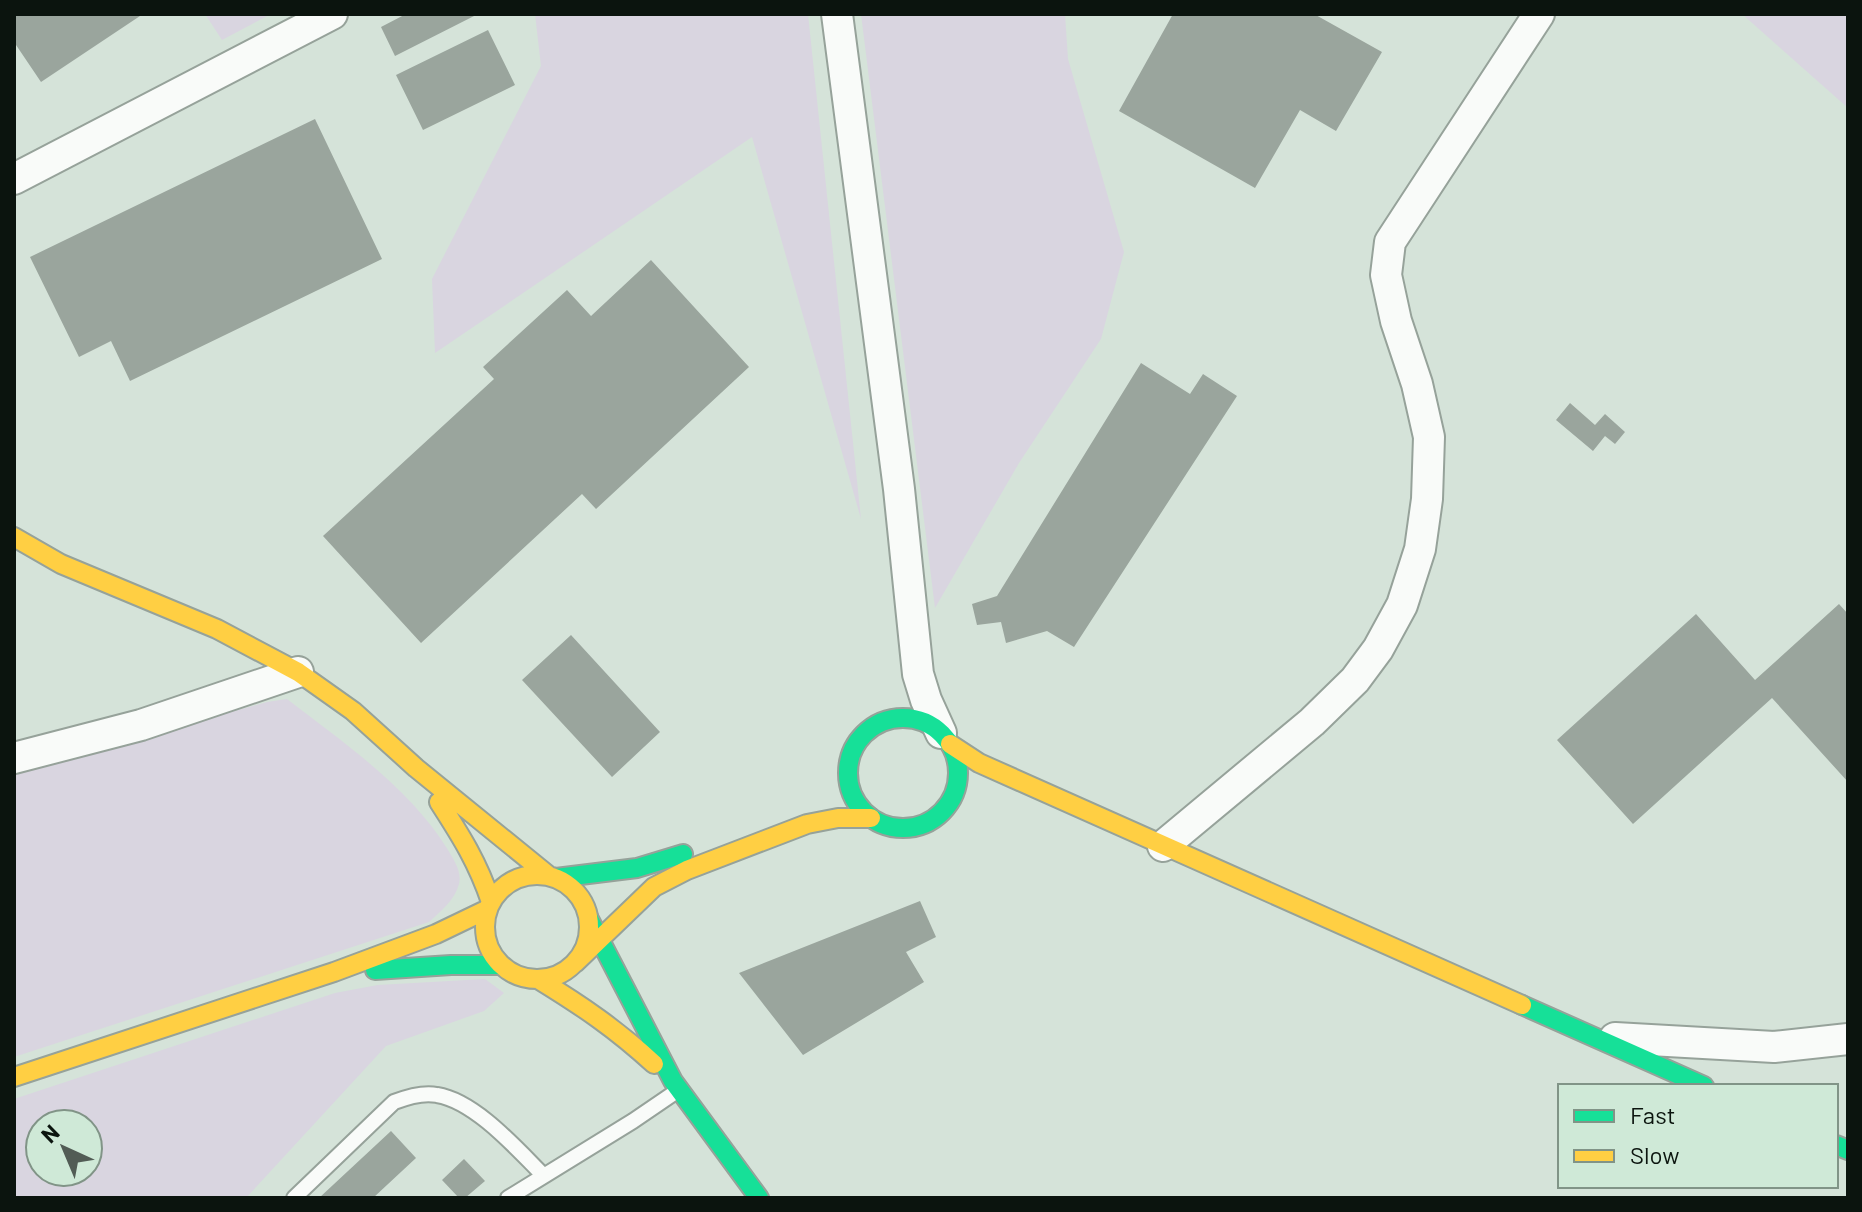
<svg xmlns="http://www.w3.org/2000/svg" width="1862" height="1212" font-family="Barlow,sans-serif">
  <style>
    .green { fill: #d9d5e0; fill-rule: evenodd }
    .building { fill: #9aa59d }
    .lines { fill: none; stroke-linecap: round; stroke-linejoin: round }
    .lane-casing { stroke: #96a29a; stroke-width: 18 }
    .street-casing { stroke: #96a29a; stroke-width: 34 }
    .fast-casing { stroke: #96a29a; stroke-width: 22 }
    .slow-casing { stroke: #96a29a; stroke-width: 22 }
    .lane { stroke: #f9fbf9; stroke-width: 14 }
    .street { stroke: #f9fbf9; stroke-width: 30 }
    .fast { stroke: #16e098; stroke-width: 18 }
    .slow { stroke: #ffcf43; stroke-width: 18 }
  </style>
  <rect width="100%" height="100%" fill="#d5e3d9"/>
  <!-- green -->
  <path class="green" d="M205 14H271L222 40Z
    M535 14H808L861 519 752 137 435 353 432 279 541 66Z
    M861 14H1065L1068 59 1124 252 1101 339 1019 463 935 608Z
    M1742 14H1848V108Z
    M287 699C343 742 411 789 448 850 454 860 462 872 459 884 455 900 440 912 429 922L14 1057V773L267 702Z
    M485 979 504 993 484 1011 386 1046 246 1198H14V1099L335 993 378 985ZM40 1124H88V1172H40Z"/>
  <!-- building -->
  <path class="building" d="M14 14H143L41 82 14 42Z
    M406 14H478L395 56 381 27Z
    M1173 14H1314L1382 52 1336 131 1300 110 1255 188 1119 111Z
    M488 30 515 85 423 130 396 75Z
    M315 119 382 259 130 381 111 341 79 357 30 257Z
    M651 260 749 367 596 509 582 494 421 643 323 536 494 379 483 367 567 290 591 316Z
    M1141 363 1190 394 1203 374 1237 396 1074 647 1047 631 1006 643 1001 622 977 625 972 604 997 596Z
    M1570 403 1595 425 1605 414 1625 432 1615 444 1605 436 1593 451 1556 420Z
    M1839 604 1848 614V782L1772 698 1633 824 1557 740 1696 614 1755 680Z
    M571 635 660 732 612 777 522 680Z
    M920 901 936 937 906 952 924 982 803 1055 739 973Z
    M391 1131 416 1158 373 1198H319Z
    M464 1159 485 1181 465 1198H459L442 1180Z"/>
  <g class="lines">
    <defs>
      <path id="lane" d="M294 1198 394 1102C407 1097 423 1092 437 1095 475 1101 517 1149 543 1175
        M508 1198 633 1121 677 1091"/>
      <path id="street" d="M837 14 899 489 918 674 926 700 941 733
        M14 179 332 14
        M14 758 141 725 298 672
        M1163 846 1312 722 1355 680 1378 649 1402 605 1420 549 1427 499 1429 437 1417 384 1396 321 1386 275 1390 242 1539 14
        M1615 1038 1774 1047 1848 1039"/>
      <path id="fast" d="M848 773a55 55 0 1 1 110 0a55 55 0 1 1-110 0Z
        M556 878 637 868 683 854
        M589 919 673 1081 759 1198
        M375 970 451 965H501
        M1522 1005 1704 1086
        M1836 1145 1848 1150"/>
      <path id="slow" d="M14 537 61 564 217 629 298 672 353 711 416 768 549 876
        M950 744 979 763 1522 1005
        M439 802C461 836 478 863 491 902
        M485 927a52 52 0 1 1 104 0a52 52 0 1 1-104 0Z
        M575 963 654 887 687 870 807 824 838 818H871
        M538 979C582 1006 616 1029 654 1064
        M14 1077 334 972 436 934 488 909"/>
    </defs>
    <!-- lane casing -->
    <use href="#lane" class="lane-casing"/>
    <!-- street casing -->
    <use href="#street" class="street-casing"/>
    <!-- fast casing -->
    <use href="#fast" class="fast-casing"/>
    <!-- slow casing -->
    <use href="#slow" class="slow-casing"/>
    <!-- lane -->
    <use href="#lane" class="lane"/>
    <!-- street -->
    <use href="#street" class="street"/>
    <!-- fast -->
    <use href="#fast" class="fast"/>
    <!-- slow -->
    <use href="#slow" class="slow"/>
  </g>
  <!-- border -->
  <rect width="1862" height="1212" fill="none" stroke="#0b140e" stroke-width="32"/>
  <!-- legend -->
  <rect x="1558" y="1084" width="280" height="104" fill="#cfe9d7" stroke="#819487" stroke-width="2"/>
  <rect x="1574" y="1110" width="40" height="12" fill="#16e098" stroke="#819487" stroke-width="2"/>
  <text x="1630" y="1124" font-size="24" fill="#0b140e">Fast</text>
  <rect x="1574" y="1150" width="40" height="12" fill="#ffcf43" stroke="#819487" stroke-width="2"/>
  <text x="1630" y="1164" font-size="24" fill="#0b140e">Slow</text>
  <!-- north arrow -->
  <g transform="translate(64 1148) rotate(316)"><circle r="38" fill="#cfe9d7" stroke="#819487" stroke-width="2"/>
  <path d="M0-6L14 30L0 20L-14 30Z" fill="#525c55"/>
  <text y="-12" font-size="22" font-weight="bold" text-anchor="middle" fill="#0b140e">N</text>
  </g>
</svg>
